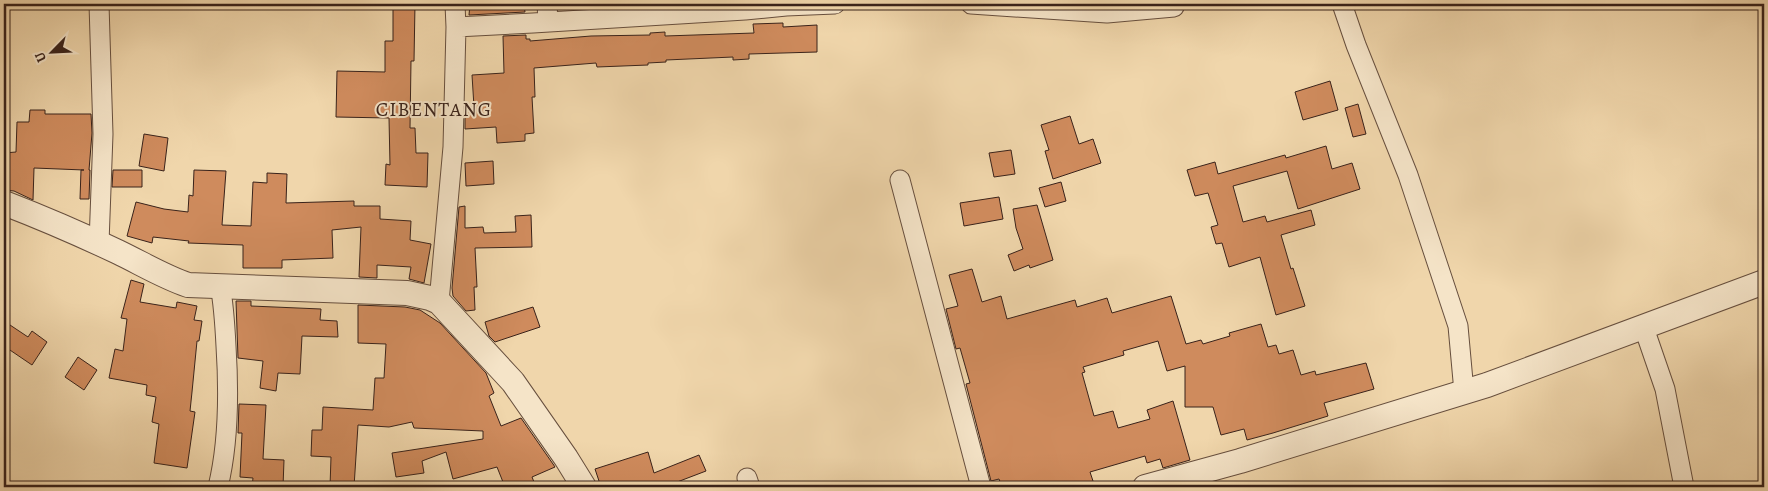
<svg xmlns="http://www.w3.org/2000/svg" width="1768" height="491" font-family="Alegreya,serif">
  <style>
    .building { fill: #cf8b5d; stroke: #39221a }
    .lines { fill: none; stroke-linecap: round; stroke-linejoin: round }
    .minor-casing { stroke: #674f3e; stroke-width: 21 }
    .tertiary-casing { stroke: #674f3e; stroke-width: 26 }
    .minor { stroke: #f5e4c8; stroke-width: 19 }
    .tertiary { stroke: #f5e4c8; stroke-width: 24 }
    .labels { text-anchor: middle; stroke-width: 4; stroke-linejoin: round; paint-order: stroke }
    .quarter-label { font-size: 20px; letter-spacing: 1px; fill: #39221a; stroke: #f5e4c8 }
  </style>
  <rect width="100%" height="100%" fill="#f0d6ab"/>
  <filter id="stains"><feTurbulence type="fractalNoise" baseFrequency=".004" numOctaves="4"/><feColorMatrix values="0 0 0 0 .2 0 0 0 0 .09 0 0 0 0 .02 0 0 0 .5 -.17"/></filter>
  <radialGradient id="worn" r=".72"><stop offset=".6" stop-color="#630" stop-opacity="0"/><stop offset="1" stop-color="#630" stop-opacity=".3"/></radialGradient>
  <!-- building -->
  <path class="building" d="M393 4H415L414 61H411L410 128H415L416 153H428L427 187 385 185 386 164 390 165 389 118 336 117 337 71 385 72V41H393Z
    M470 4H524L525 12 469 15Z
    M783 23V27L817 25V52L749 54V59L733 60V57L666 60V62L648 63V65L597 67 596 63 534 68 535 97H532L534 133 525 134V141L497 143 496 127 465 129V107H474L472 75 504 73 503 36 526 35V39H530V41L591 36 650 35V33L665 32V36L754 33 753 24Z
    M1330 81 1338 110 1303 120 1295 92Z
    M1358 104 1366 134 1353 137 1345 108Z
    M30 110H45V114H91L92 133 89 170H90L89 199H80L81 170H84L34 168 33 200 14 191 4 190V153L16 152 17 122H29Z
    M1070 116 1079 144 1093 139 1101 163 1053 179 1045 151 1049 150 1041 125Z
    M144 134 168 138 164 171 139 166Z
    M1326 146 1332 169 1352 163 1360 189 1298 209 1287 171 1233 186 1243 222 1265 216 1267 222 1311 210 1315 225 1281 235 1291 269 1293 268 1305 306 1276 315 1260 257 1229 267 1222 243 1216 244 1211 227 1218 225 1208 193 1195 196 1187 170 1215 162 1218 174 1285 155 1286 158Z
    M1011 150 1015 174 994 177 989 153Z
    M493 161 494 184 466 186 465 163Z
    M113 170H142V187H112Z
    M194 170 226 171 222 225 251 226 253 182 267 183V173L287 174 286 203 354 201V206H380V219L411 221 410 240 431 244 424 283 409 279 411 267 377 265V278L359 277 361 227 332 230 333 258 282 260V268H243V245L188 243 189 241 153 237 152 243 127 236 136 202 164 209 188 212 189 195 193 196Z
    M1061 182 1066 201 1045 207 1039 188Z
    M999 197 1003 219 964 226 960 203Z
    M1037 205 1053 260 1030 268 1029 265 1014 271 1008 255 1023 249 1016 228 1013 209Z
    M465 206V228L483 227 484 233 516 232 515 216 531 215 532 247 475 248 477 287H474L475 310 466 311 453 296 452 288 459 207Z
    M972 269 982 302 1001 296 1007 319 1075 300 1077 307 1107 298 1112 313 1171 296 1186 344 1201 340 1203 344 1230 336 1229 333 1261 324 1268 347 1276 345 1279 354 1293 350 1301 375 1315 371 1316 375 1366 363 1374 389 1324 403 1328 416 1273 433 1247 440 1244 429 1221 435 1213 407H1185V366L1167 371 1158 341 1123 351 1124 355 1083 367 1085 372 1082 373 1094 416 1113 411 1118 428 1150 419 1147 410 1173 401 1190 460 1163 468 1160 459 1147 463 1145 456 1090 472 1095 487H1002L999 479 991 481 966 384 970 383 960 348 956 349 946 309 958 306 949 275Z
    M131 280 144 284 140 302 176 308 177 302 197 306 194 320 202 321 199 341H197L192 392 190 411 195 412 187 468 154 463 159 424 152 422 156 397 146 395 147 385 109 378 115 349 123 351 127 319 121 318Z
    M236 301H251V306L321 309 320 320 337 321 338 337 302 336 300 374 278 373 276 391 260 388 263 361 238 358Z
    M358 305 405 307 420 310 440 323 486 373 494 393 489 396 501 426 521 418 553 464 555 467 532 477 536 487H505L497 467 453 479 446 452 422 461 424 473 396 477 392 453 483 439V431L414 428 412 422 389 427 358 425 354 487H330L331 457 311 456 312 430H322L323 407 373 410 375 378H384L386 344 358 343Z
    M533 307 540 327 495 342 489 336 485 322Z
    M4 321 28 337 32 331 47 342 32 365 4 346Z
    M78 357 97 370 84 390 65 377Z
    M239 404 266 405 263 459 284 460 283 487H252L253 478 240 477 242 433H238Z
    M648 452 654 473 699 455 706 471 664 487H601L595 469Z"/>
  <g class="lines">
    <defs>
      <path id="minor" d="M547 4 548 22
        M971 4 1107 13 1174 7
        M1342 4 1356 45 1408 175 1458 326 1464 392
        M456 27 533 23 745 10 786 6 835 4
        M900 180 981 487
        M99 243 103 134 99 4
        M439 302 453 147 456 27 455 4
        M1644 328 1665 389 1684 487
        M747 478 750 487
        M218 487C229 442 229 393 226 346 225 326 224 306 220 285"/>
      <path id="tertiary" d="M4 203C43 218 80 234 118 252 141 263 164 277 188 285L407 293 430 298 439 302 513 382 566 458 584 487
        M1145 487 1240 461 1487 385 1764 282"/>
    </defs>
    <!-- minor casing -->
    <use href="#minor" class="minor-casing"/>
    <!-- tertiary casing -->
    <use href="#tertiary" class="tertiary-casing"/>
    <!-- minor -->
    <use href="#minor" class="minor"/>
    <!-- tertiary -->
    <use href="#tertiary" class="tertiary"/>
  </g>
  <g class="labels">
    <!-- quarter labels -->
    <g class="quarter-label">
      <text x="434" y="116">CIBENTANG</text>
    </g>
  </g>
  <!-- margin -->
  <rect width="1768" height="491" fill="none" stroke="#f0d6ab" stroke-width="20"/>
  <rect x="5" y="5" width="1758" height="481" fill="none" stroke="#39221a" stroke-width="2.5"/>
  <rect x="10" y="10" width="1748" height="471" fill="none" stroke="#39221a"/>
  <!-- north arrow -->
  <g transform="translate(52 52) rotate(246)" stroke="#f5e4c8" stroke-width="4" paint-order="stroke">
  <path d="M0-4L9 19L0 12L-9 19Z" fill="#39221a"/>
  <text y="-8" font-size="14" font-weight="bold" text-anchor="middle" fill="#39221a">U</text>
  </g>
  <rect width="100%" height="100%" filter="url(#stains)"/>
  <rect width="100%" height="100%" fill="url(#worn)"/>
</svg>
